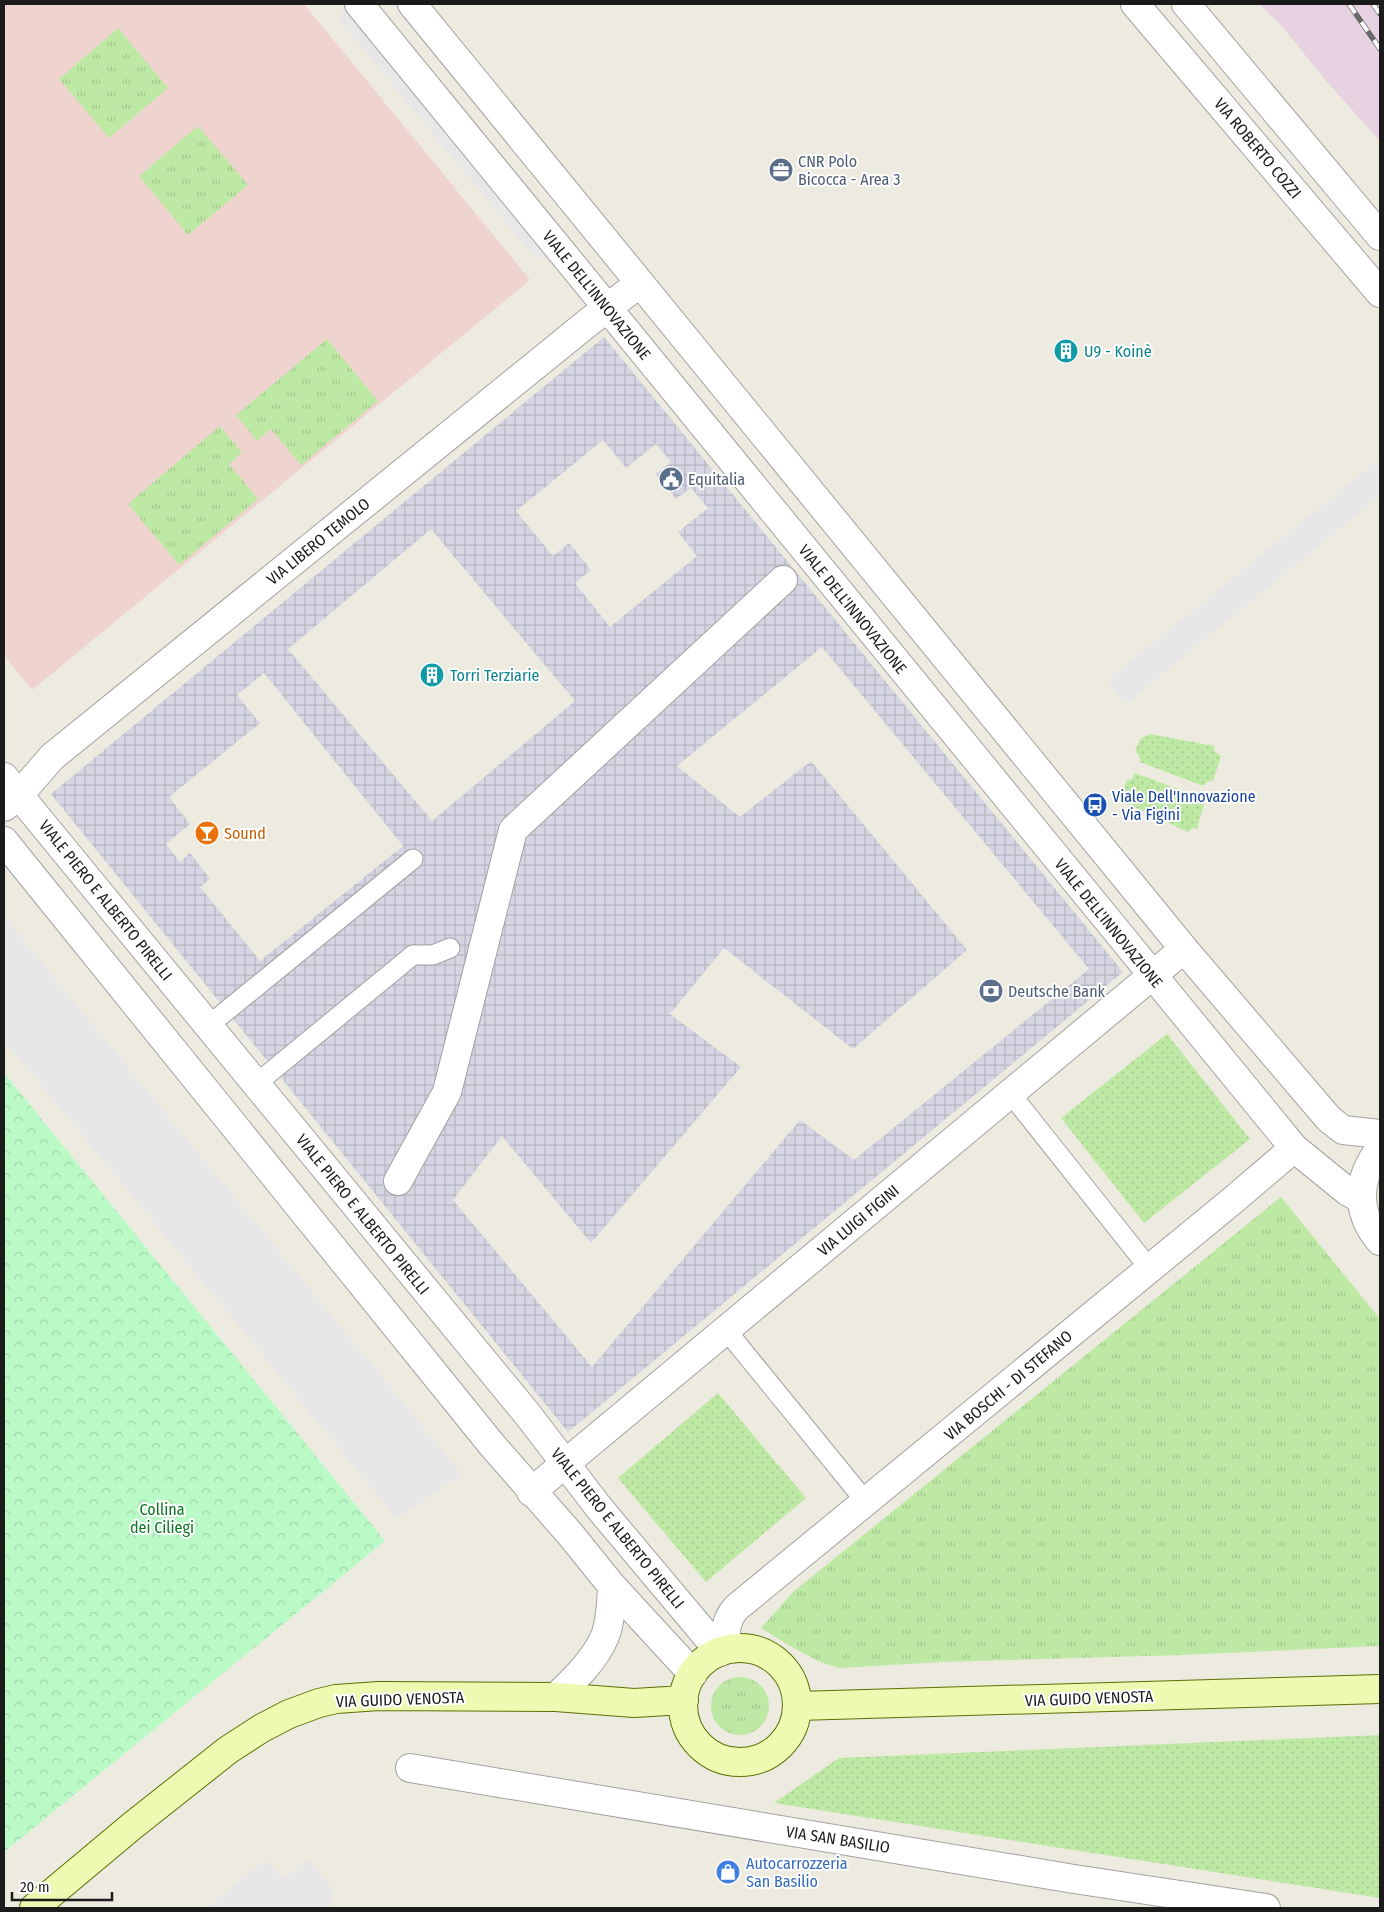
<svg xmlns="http://www.w3.org/2000/svg" width="1384" height="1912" font-family="'Fira Sans Condensed',sans-serif">
  <style>
    .commercial { fill: #efd3ce }
    .railway { fill: #e6d2e0 }
    .grass { fill: url(#grass-tufts) }
    .park { fill: url(#park-crowns) }
    .garden { fill: url(#garden-dots) }
    .parking { fill: #e7e7e7 }
    .plaza { fill: url(#plaza-grid); fill-rule: evenodd }
    .lines { fill: none; stroke-linecap: round; stroke-linejoin: round }
    .lane-casing { stroke: #a2a2a2; stroke-width: 21 }
    .street-casing { stroke: #a2a2a2; stroke-width: 30 }
    .secondary-casing { stroke: #587203; stroke-width: 30 }
    .lane { stroke: #fff; stroke-width: 19 }
    .street { stroke: #fff; stroke-width: 28 }
    .secondary { stroke: #eefab1; stroke-width: 28 }
    .rail-casing { stroke: #696969; stroke-width: 5.5 }
    .rail { stroke: #fff; stroke-width: 4; stroke-dasharray: 11; stroke-linecap: butt }
    .labels { text-anchor: middle; stroke-width: 4; stroke-linejoin: round; paint-order: stroke }
    .street-label { font-size: 16px; fill: #1b1b1b; stroke: #fff }
    .service-label { font-size: 16px; fill: #4e5e75; stroke: #fff; text-anchor: start }
    .culture-label { font-size: 16px; fill: #0d838f; stroke: #fff; text-anchor: start }
    .transit-label { font-size: 16px; fill: #164399; stroke: #fff; text-anchor: start }
    .food-label { font-size: 16px; fill: #c56008; stroke: #fff; text-anchor: start }
    .park-label { font-size: 16px; fill: #097920; stroke: #fff }
    .shop-label { font-size: 16px; fill: #366cbe; stroke: #fff; text-anchor: start }
  </style>
  <defs>
    <pattern id="grass-tufts" width="24" height="20" patternUnits="userSpaceOnUse" patternTransform="scale(1.25)"><rect width="24" height="20" fill="#bee9a4"/><path d="M3 7l-1-3M5 7V3M7 7l1-3M15 17l-1-3M17 17v-4M19 17l1-3" fill="none" stroke="#a3c78d"/></pattern>
    <pattern id="park-crowns" width="20" height="18" patternUnits="userSpaceOnUse" patternTransform="scale(1.25)"><rect width="20" height="18" fill="#bafac7"/><path d="M2 6a3 3 0 1 1 6 0M12 15a3 3 0 1 1 6 0" fill="none" stroke="#9fd6aa"/></pattern>
    <pattern id="garden-dots" width="8" height="8" patternUnits="userSpaceOnUse" patternTransform="scale(1.25)"><rect width="8" height="8" fill="#bee9a4"/><path d="M2 2h.1M6 6h.1" fill="none" stroke="#a3c78d" stroke-width="1.8" stroke-linecap="round"/></pattern>
    <pattern id="plaza-grid" width="8" height="8" patternUnits="userSpaceOnUse" patternTransform="scale(1.25)"><rect width="8" height="8" fill="#d6d5e3"/><path d="M0 4h8M4 0v8" fill="none" stroke="#b7b6c2"/></pattern>
  </defs>
  <rect width="100%" height="100%" fill="#edeae0"/>
  <!-- commercial -->
  <path class="commercial" d="M4 4H304L530 280 32 690 4 655Z"/>
  <!-- railway -->
  <path class="railway" d="M1259 4H1380V141L1328 83 1281 25Z"/>
  <!-- grass -->
  <path class="grass" d="M118 28 168 88 109 138 59 79Z
    M198 126 248 185 188 235 139 176Z
    M327 339 378 401 301 465 271 429 257 441 236 415Z
    M220 426 242 453 229 464 258 499 179 565 128 504Z
    M1281 1197 1380 1319V1646L1181 1655 942 1662 840 1668 820 1662 790 1646 761 1628 793 1592Z
    M711 1706a29 29 0 1 1 58 0a29 29 0 1 1-58 0Z"/>
  <!-- park -->
  <path class="park" d="M4 1073 385 1541 4 1852Z"/>
  <!-- garden -->
  <path class="garden" d="M1151 734 1214 746V751L1221 756 1213 781H1208L1203 786 1140 762V757L1135 751 1141 738Z
    M1135 773 1199 797 1200 802 1204 805 1197 829 1193 828 1188 832 1128 804 1127 797 1122 792 1127 780 1132 779Z
    M1167 1034 1250 1139 1144 1223 1061 1118Z
    M718 1393 806 1498 706 1582 618 1478Z
    M1380 1735V1898L774 1803 839 1758Z"/>
  <!-- parking -->
  <path class="parking" d="M344 5 549 258 534 257 340 21Z
    M1380 458V496L1126 704 1107 680Z
    M4 916 462 1474 397 1519 4 1040Z
    M266 1859 283 1879 308 1859 334 1889 330 1908H206Z"/>
  <!-- plaza -->
  <path class="plaza" d="M604 337 1123 972 568 1432 51 794ZM603 440 626 468 656 444 671 462 656 474 676 499 691 488 708 508 678 532 697 556 610 627 575 583 591 570 569 543 553 556 516 511ZM431 529 575 701 432 821 288 649ZM822 647 1089 969 854 1160 800 1120 592 1367 453 1200 502 1136 591 1243 741 1067 670 1014 724 948 853 1049 967 950 811 761 740 817 677 766ZM264 673 403 846 260 961 200 887 210 879 190 853 180 862 166 844 190 824 169 797 260 723 237 695Z"/>
  <g class="lines">
    <defs>
      <path id="lane" d="M209 1025 413 859
        M256 1084 413 955H433L450 948
        M1010 1093 1149 1268
        M726 1330 866 1502"/>
      <path id="street" d="M359 4 1294 1148 1347 1191 1361 1199
        M412 4 1184 949 1329 1119 1343 1130 1380 1134
        M1135 4 1380 293
        M1186 4 1380 236
        M4 777 528 1415 600 1509 720 1652
        M4 807 19 795 52 757 590 321 640 283
        M4 841 492 1445 570 1534 612 1586 693 1674
        M1380 1149C1357 1178 1355 1212 1380 1241
        M398 1181 447 1092 513 830 783 580
        M531 1492 1184 949
        M729 1649C724 1633 725 1621 736 1608L1232 1201 1294 1148
        M556 1697C574 1680 595 1660 605 1636 611 1621 611 1602 612 1586
        M410 1768 1074 1879 1266 1908"/>
      <path id="secondary" d="M683 1705a57 57 0 1 1 114 0a57 57 0 1 1-114 0Z
        M798 1706 1380 1689
        M34 1908 132 1826 228 1750 262 1728 289 1714 319 1703 336 1699 379 1696 556 1697 634 1703 684 1700"/>
    </defs>
    <!-- lane casing -->
    <use href="#lane" class="lane-casing"/>
    <!-- street casing -->
    <use href="#street" class="street-casing"/>
    <!-- secondary casing -->
    <use href="#secondary" class="secondary-casing"/>
    <!-- lane -->
    <use href="#lane" class="lane"/>
    <!-- street -->
    <use href="#street" class="street"/>
    <!-- secondary -->
    <use href="#secondary" class="secondary"/>
    <defs>
      <path id="rail" d="M1349 4 1380 49
        M1373 4 1380 14"/>
    </defs>
    <!-- rail casing -->
    <use href="#rail" class="rail-casing"/>
    <!-- rail -->
    <use href="#rail" class="rail"/>
  </g>
  <!-- icons -->
  <defs>
    <symbol id="office-disc" viewBox="-11 -11 22 22"><circle r="9.5" fill="#5c6f8a" stroke="#fff"/><path d="M-6-3h4V-5.5h4V-3h4V5H-6ZM-1-4.5V-3h2v-1.5ZM-6 0V1H6V0Z" fill="#fff"/></symbol>
    <symbol id="building-disc" viewBox="-11 -11 22 22"><circle r="9.5" fill="#0f9aa8" stroke="#fff"/><path d="M-4-6H4V6H1V3H-1V6H-4ZM-2.5-4.3h1.7v1.8h-1.7ZM.8-4.3h1.7v1.8H.8ZM-2.5-1h1.7V.8h-1.7ZM.8-1h1.7V.8H.8Z" fill="#fff"/></symbol>
    <symbol id="civic-disc" viewBox="-11 -11 22 22"><circle r="9.5" fill="#5c6f8a" stroke="#fff"/><path d="M-.6-6.5H3V-4.5H.6V-3L4-1V1h2V6H-6V1h2V-1L-.6-3ZM-1.2 2.5V6h2.4V2.5Z" fill="#fff"/></symbol>
    <symbol id="bus-disc" viewBox="-11 -11 22 22"><circle r="9.5" fill="#1a4fb4" stroke="#fff"/><path d="M-5-6H5V4H4V6H2V4H-2V6H-4V4H-5ZM-3.5-4V0h7V-4ZM-3.5 1.2v1.5H-2V1.2ZM2 1.2v1.5H3.5V1.2Z" fill="#fff"/></symbol>
    <symbol id="bar-disc" viewBox="-11 -11 22 22"><circle r="9.5" fill="#e8710a" stroke="#fff"/><path d="M-6-5H6L.8 .8V4.5H3.5V6h-7V4.5H-.8V.8Z" fill="#fff"/></symbol>
    <symbol id="bank-disc" viewBox="-11 -11 22 22"><circle r="9.5" fill="#5c6f8a" stroke="#fff"/><path d="M-6-4H6V4H-6ZM0-2.3a2.3 2.3 0 1 0 0 4.6a2.3 2.3 0 1 0 0-4.6Z" fill="#fff"/></symbol>
    <symbol id="shop-disc" viewBox="-11 -11 22 22"><circle r="9.5" fill="#3f7fe0" stroke="#fff"/><path d="M-5-2.5h2.3a2.7 3.5 0 0 1 5.4 0H5L5.5 6h-11ZM-1.5-2.5h3a1.5 2.3 0 0 0-3 0Z" fill="#fff"/></symbol>
  </defs>
  <g fill-rule="evenodd">
    <use href="#office-disc" x="767" y="156" width="28" height="28"/>
    <use href="#building-disc" x="1052" y="337" width="28" height="28"/>
    <use href="#civic-disc" x="657" y="465" width="28" height="28"/>
    <use href="#building-disc" x="418" y="661" width="28" height="28"/>
    <use href="#bus-disc" x="1081" y="791" width="28" height="28"/>
    <use href="#bar-disc" x="193" y="819" width="28" height="28"/>
    <use href="#bank-disc" x="977" y="977" width="28" height="28"/>
    <use href="#shop-disc" x="714" y="1858" width="28" height="28"/>
  </g>
  <g class="labels">
    <!-- street labels -->
    <g class="street-label">
      <text transform="translate(1258 148) rotate(50)" y="6">VIA ROBERTO COZZI</text>
      <text transform="translate(597 295) rotate(51)" y="6">VIALE DELL'INNOVAZIONE</text>
      <text transform="translate(318 541) rotate(-39)" y="6">VIA LIBERO TEMOLO</text>
      <text transform="translate(853 609) rotate(51)" y="6">VIALE DELL'INNOVAZIONE</text>
      <text transform="translate(106 900) rotate(51)" y="6">VIALE PIERO E ALBERTO PIRELLI</text>
      <text transform="translate(1109 923) rotate(51)" y="6">VIALE DELL'INNOVAZIONE</text>
      <text transform="translate(363 1214) rotate(51)" y="6">VIALE PIERO E ALBERTO PIRELLI</text>
      <text transform="translate(858 1220) rotate(-40)" y="6">VIA LUIGI FIGINI</text>
      <text transform="translate(1008 1385) rotate(-40)" y="6">VIA BOSCHI - DI STEFANO</text>
      <text transform="translate(618 1528) rotate(51)" y="6">VIALE PIERO E ALBERTO PIRELLI</text>
      <text transform="translate(1089 1698) rotate(-2)" y="6">VIA GUIDO VENOSTA</text>
      <text transform="translate(400 1699) rotate(-2)" y="6">VIA GUIDO VENOSTA</text>
      <text transform="translate(838 1839) rotate(9)" y="6">VIA SAN BASILIO</text>
    </g>
    <!-- service labels -->
    <g class="service-label">
      <text x="798" y="167">CNR Polo<tspan x="798" dy="18">Bicocca - Area 3</tspan></text>
      <text x="688" y="485">Equitalia</text>
      <text x="1008" y="997">Deutsche Bank</text>
    </g>
    <!-- culture labels -->
    <g class="culture-label">
      <text x="1084" y="357">U9 - Koinè</text>
      <text x="450" y="681">Torri Terziarie</text>
    </g>
    <!-- transit labels -->
    <g class="transit-label">
      <text x="1112" y="802">Viale Dell'Innovazione<tspan x="1112" dy="18">- Via Figini</tspan></text>
    </g>
    <!-- food labels -->
    <g class="food-label">
      <text x="224" y="839">Sound</text>
    </g>
    <!-- park labels -->
    <g class="park-label">
      <text x="162" y="1515">Collina<tspan x="162" dy="18">dei Ciliegi</tspan></text>
    </g>
    <!-- shop labels -->
    <g class="shop-label">
      <text x="746" y="1869">Autocarrozzeria<tspan x="746" dy="18">San Basilio</tspan></text>
    </g>
  </g>
  <!-- border -->
  <rect width="1384" height="1912" fill="none" stroke="#1b1b1b" stroke-width="10"/>
  <!-- scale -->
  <path d="M12 1892v8h100v-8" fill="none" stroke="#1b1b1b" stroke-width="2.5"/>
  <text x="20" y="1892" font-size="15" fill="#1b1b1b" stroke="#ffffff" stroke-width="4" paint-order="stroke">20 m</text>
</svg>
